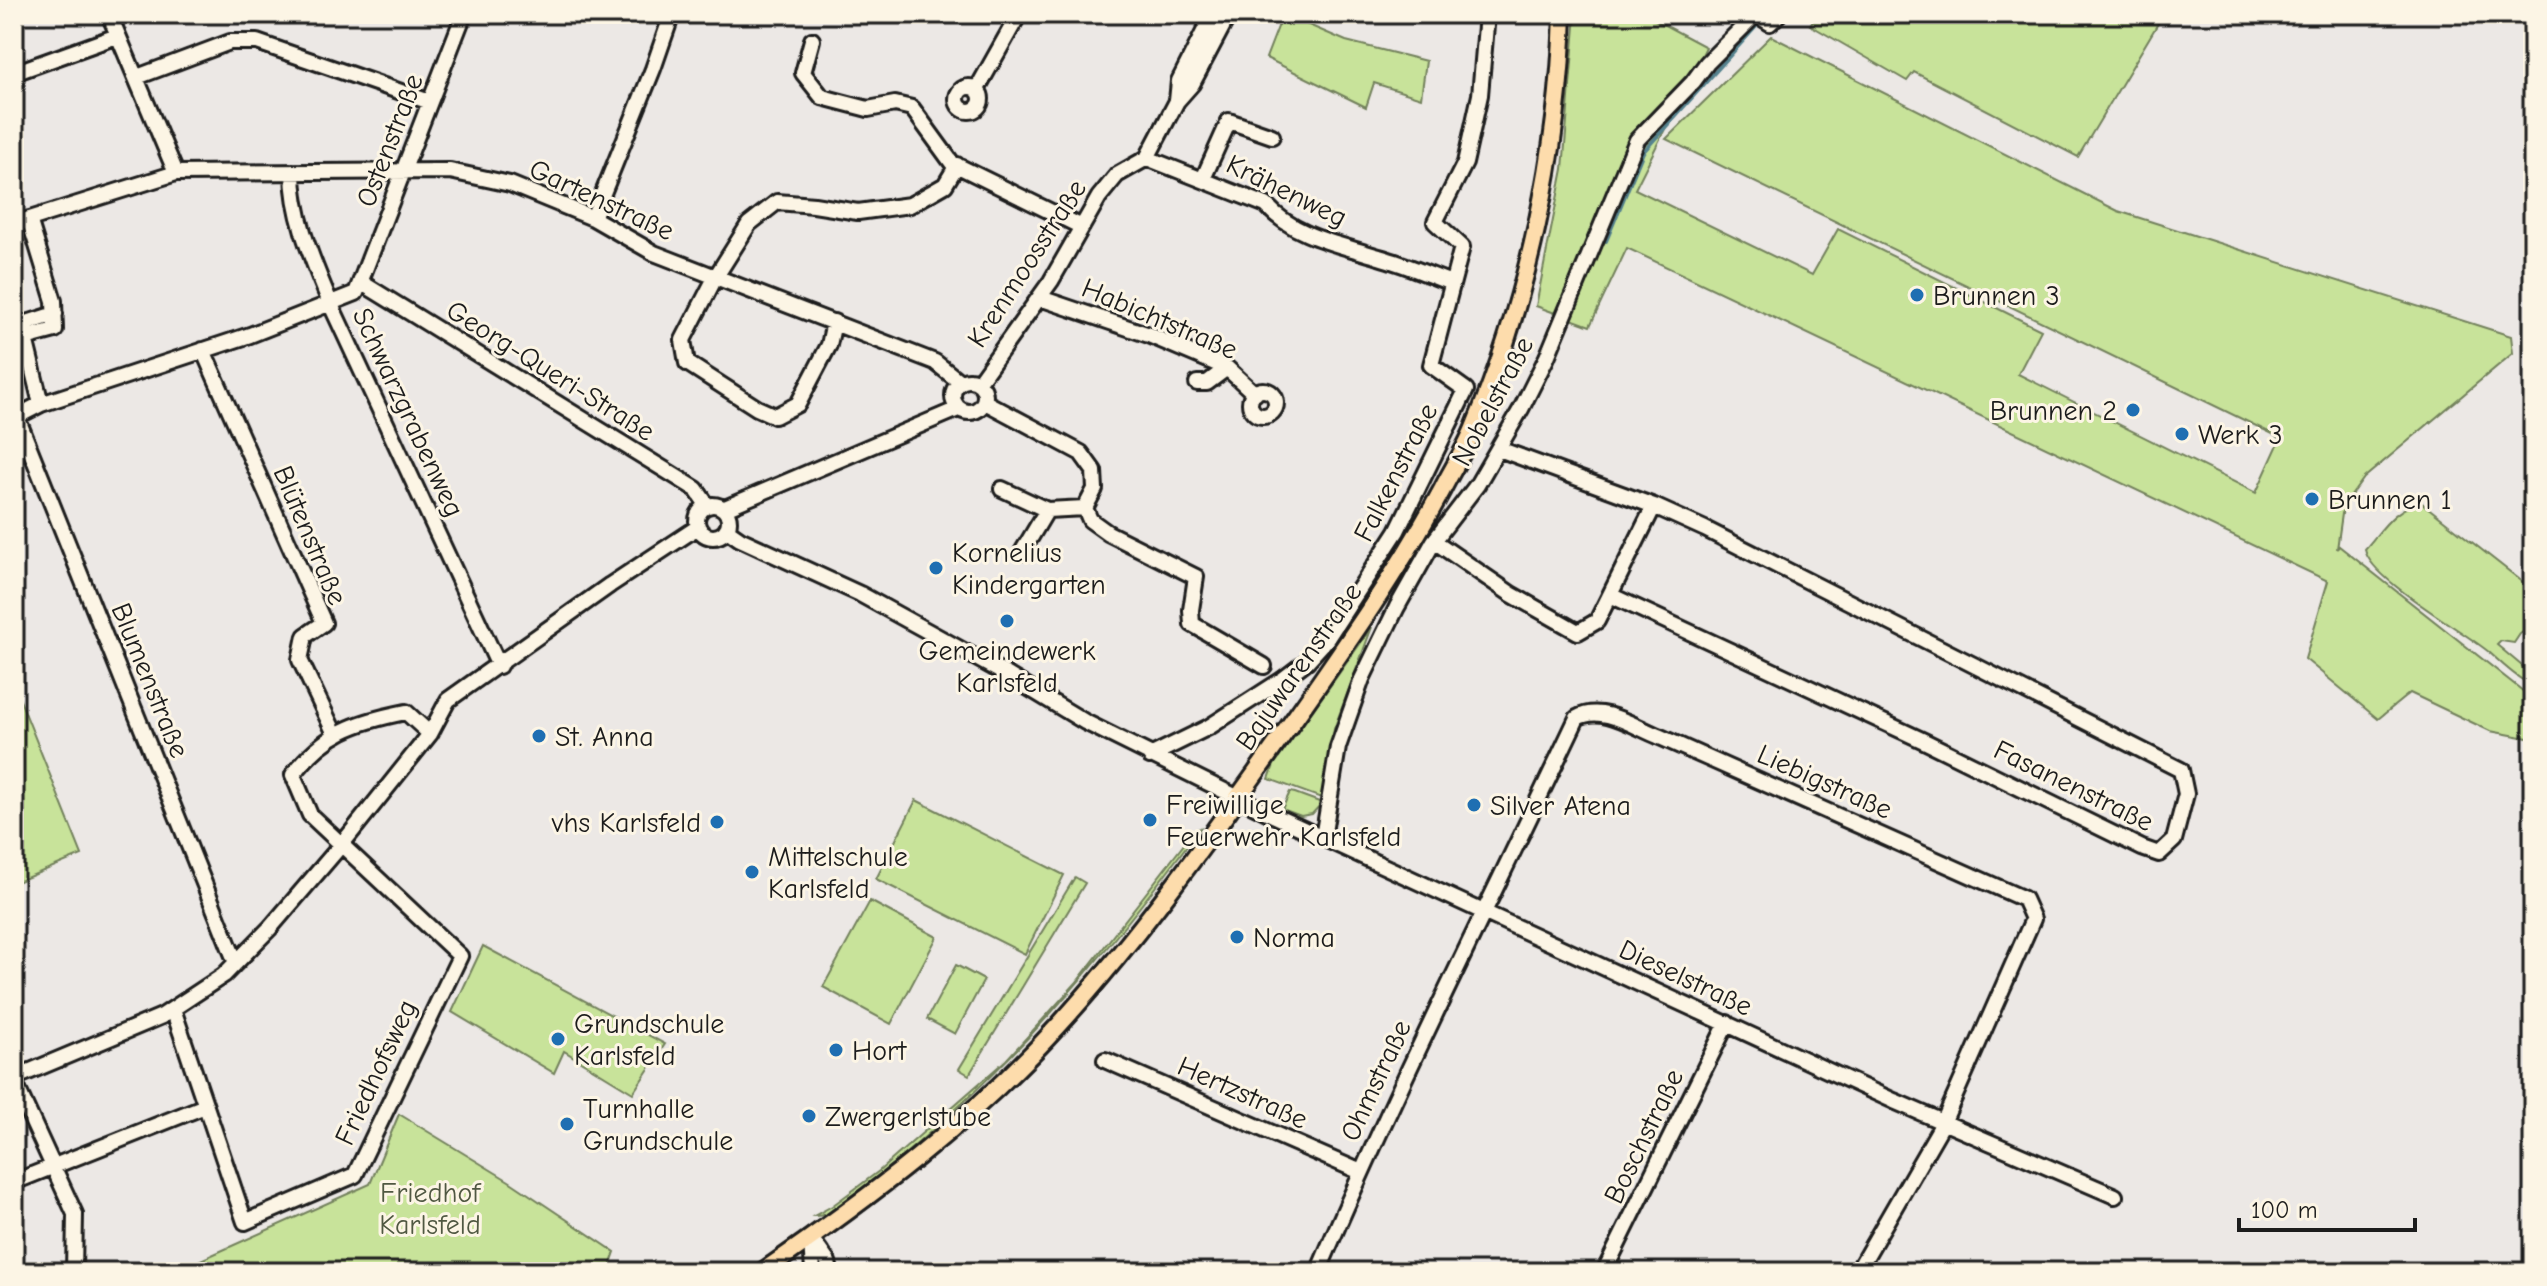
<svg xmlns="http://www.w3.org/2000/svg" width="2547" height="1286" font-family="'Comic Neue',sans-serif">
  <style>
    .green { fill: #c8e39a; stroke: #72805b; stroke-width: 2 }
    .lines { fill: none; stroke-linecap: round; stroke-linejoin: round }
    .stream { stroke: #54828e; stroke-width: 4 }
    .minor-casing { stroke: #1c1c1c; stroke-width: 20 }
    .major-casing { stroke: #1c1c1c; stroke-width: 22 }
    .minor { stroke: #fcf5e5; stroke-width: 14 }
    .major { stroke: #fddcac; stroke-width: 16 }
    .poi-dot { fill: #1f6fb2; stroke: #fcf5e5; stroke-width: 3 }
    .labels { text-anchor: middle; stroke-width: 6; stroke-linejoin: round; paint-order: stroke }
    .street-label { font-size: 28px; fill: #1c1c1c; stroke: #fcf5e5 }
    .poi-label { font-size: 28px; fill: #1c1c1c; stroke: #fcf5e5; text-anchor: start }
    .park-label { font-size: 28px; fill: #505842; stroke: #fcf5e5 }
  </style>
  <rect width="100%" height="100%" fill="#ece8e5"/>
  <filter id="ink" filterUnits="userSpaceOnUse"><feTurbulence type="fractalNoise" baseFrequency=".0125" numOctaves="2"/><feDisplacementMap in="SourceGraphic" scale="16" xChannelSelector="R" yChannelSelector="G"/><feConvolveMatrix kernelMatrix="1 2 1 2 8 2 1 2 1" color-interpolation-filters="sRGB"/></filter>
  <g filter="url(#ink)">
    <!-- green -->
    <path class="green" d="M1283 14 1346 41 1426 61 1421 98 1374 83 1366 107 1266 58Z
      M1576 14H1644L1706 47 1635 189 1812 275 1838 229 2041 330 2018 374 2256 493 2281 438 1666 139 1771 36 2118 211 2511 336 2513 353 2364 478 2343 507 2337 549 2339 546 2533 699V739L2490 731 2410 693 2378 719 2305 659 2328 581 1627 248 1590 326 1536 306 1563 169Z
      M1817 14H2144L2160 20 2078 157 1914 72 1907 81 1810 25Z
      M2422 503 2533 590V626L2520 634 2514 643 2501 641 2497 645 2528 671 2529 679 2524 681C2511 673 2501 663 2490 653 2466 632 2368 578 2365 549 2382 530 2395 506 2422 503Z
      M1372 627 1334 729 1324 799 1269 779 1274 765Z
      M14 685 82 855 14 883Z
      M1290 792 1295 793 1322 803 1312 814 1301 816 1282 809Z
      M916 800 1064 875 1025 954 876 879Z
      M1200 828C1102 960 1009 1072 879 1175 862 1189 836 1217 814 1216L832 1206 879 1171 1006 1060 1076 983 1195 830Z
      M1075 877 1085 883 969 1075 959 1069Z
      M870 901 937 937 891 1024 823 987Z
      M483 946 665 1044 633 1093 564 1051 554 1073 452 1012Z
      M956 965 984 980 955 1034 927 1019Z
      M399 1114 509 1181 615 1252 608 1272H174L370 1184Z"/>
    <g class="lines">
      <!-- stream -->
      <path class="stream" d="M1606 241 1643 152 1761 21"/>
      <defs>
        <path id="minor" d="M109 14 176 173
          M812 40 803 73 822 97 868 109 895 104 912 108 952 163 1082 227
          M14 73 117 36
          M137 77 230 42H257L430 102
          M957 99a12 12 0 1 1 24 0a12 12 0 1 1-24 0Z
          M977 89 1019 14
          M1177 101 1179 81 1213 14
          M1147 158 1266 205C1296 238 1339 244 1379 257 1404 264 1427 274 1451 283
          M293 172C293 218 314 263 331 305L499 666
          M1203 179 1229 121 1272 136
          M593 218 653 69 672 14
          M29 219 54 301 55 330 25 338 41 404
          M14 224 176 173 450 171 510 184 593 218 654 253 935 362 960 382
          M362 283 696 489 707 505
          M1040 298 1149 335 1227 368 1255 394
          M834 322 829 345 798 404 775 416 757 408 687 363 683 340 715 278 749 224 777 202 814 205 858 212 910 205 945 185 957 165
          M25 338 24 324 55 314
          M203 350 324 623 305 636 300 660 335 734
          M953 396a16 16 0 1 1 32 0a16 16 0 1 1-32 0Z
          M978 383 1051 281 1099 197 1117 175 1147 158 1177 101 1192 84 1229 14
          M1197 383H1207L1227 368
          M1250 403a13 13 0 1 1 26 0a13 13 0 1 1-26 0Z
          M985 402 1081 453 1094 471 1095 489 1085 508 1090 520 1108 533 1196 577 1191 610 1192 624 1264 666
          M17 417 236 963
          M14 418 41 404 250 335 356 293 464 14
          M1499 449 1654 506 1705 529 2181 770 2186 794 2174 840 2159 854 2142 848 1924 741 1610 595
          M1002 489 1047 510 1085 508
          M697 521a16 16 0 1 1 32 0a16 16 0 1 1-32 0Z
          M725 508 958 409
          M727 530 740 539 860 594 1009 676 1085 722 1275 816 1894 1101 2115 1196
          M1434 541 1511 594 1578 632 1597 621 1654 506
          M1022 552 1047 510
          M1150 756 1209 727 1282 680 1307 661 1326 640 1397 531 1466 390 1431 365 1462 247 1435 222 1465 163 1480 95 1487 14
          M1323 838 1338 747 1362 679 1397 607 1434 541 1477 485 1521 409 1547 357 1637 140 1693 82 1707 63 1756 14 1770 23 1779 14
          M173 1009 245 1222 355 1175 460 956 310 815 293 775C325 732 356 722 406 712L430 734
          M1105 1060 1361 1172
          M14 1078 162 1016 224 975 270 928 342 844 430 734 448 700 610 585 698 527
          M14 1081 75 1214 74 1272
          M14 1182 205 1106
          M811 1238 828 1262 830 1272
          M811 1239 813 1272
          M1318 1272C1398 1084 1490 902 1577 718 1602 704 1633 726 1658 736L2024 899 2033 919 1943 1123 1857 1272
          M1604 1272 1727 1023"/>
        <path id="major" d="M762 1272C868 1199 972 1121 1059 1025 1146 929 1220 823 1295 718 1347 644 1399 570 1442 490 1452 470 1465 450 1474 428 1527 300 1559 153 1563 14"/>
      </defs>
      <!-- minor casing -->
      <use href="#minor" class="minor-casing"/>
      <!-- major casing -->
      <use href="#major" class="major-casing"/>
      <!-- minor -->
      <use href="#minor" class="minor"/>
      <!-- major -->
      <use href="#major" class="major"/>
    </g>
  </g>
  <!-- markers -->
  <g class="poi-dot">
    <circle cx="1917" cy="295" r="8"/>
    <circle cx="2133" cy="410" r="8"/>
    <circle cx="2182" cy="434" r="8"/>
    <circle cx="2312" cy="499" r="8"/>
    <circle cx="936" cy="568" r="8"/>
    <circle cx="1007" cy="621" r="8"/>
    <circle cx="539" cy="736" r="8"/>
    <circle cx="1474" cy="805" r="8"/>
    <circle cx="1150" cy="820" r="8"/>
    <circle cx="717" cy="822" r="8"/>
    <circle cx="752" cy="872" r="8"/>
    <circle cx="1237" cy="937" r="8"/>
    <circle cx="558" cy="1039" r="8"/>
    <circle cx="836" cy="1050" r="8"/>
    <circle cx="809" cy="1116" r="8"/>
    <circle cx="567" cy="1124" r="8"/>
  </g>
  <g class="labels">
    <!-- street labels -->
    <g class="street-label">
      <text transform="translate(389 140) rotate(-69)" y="10">Ostenstraße</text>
      <text transform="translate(1287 190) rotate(26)" y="10">Krähenweg</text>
      <text transform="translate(602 199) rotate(25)" y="10">Gartenstraße</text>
      <text transform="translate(1026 263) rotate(-57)" y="10">Krenmoosstraße</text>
      <text transform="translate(1160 318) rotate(23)" y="10">Habichtstraße</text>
      <text transform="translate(551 370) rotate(32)" y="10">Georg-Queri-Straße</text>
      <text transform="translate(1492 401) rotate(-62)" y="10">Nobelstraße</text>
      <text transform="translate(409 412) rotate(65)" y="10">Schwarzgrabenweg</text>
      <text transform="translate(1395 472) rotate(-63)" y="10">Falkenstraße</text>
      <text transform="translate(311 535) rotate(67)" y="10">Blütenstraße</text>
      <text transform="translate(1298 666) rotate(-55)" y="10">Bajuwarenstraße</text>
      <text transform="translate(151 680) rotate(68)" y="10">Blumenstraße</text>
      <text transform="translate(1825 781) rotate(24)" y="10">Liebigstraße</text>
      <text transform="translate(2074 785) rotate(26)" y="10">Fasanenstraße</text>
      <text transform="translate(1686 977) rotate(25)" y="10">Dieselstraße</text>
      <text transform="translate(375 1072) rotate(-65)" y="10">Friedhofsweg</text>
      <text transform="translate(1375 1080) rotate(-65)" y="10">Ohmstraße</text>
      <text transform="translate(1243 1092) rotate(24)" y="10">Hertzstraße</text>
      <text transform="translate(1643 1136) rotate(-64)" y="10">Boschstraße</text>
    </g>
    <!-- poi labels -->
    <g class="poi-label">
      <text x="1933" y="305">Brunnen 3</text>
      <text x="2117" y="420" text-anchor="end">Brunnen 2</text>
      <text x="2198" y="444">Werk 3</text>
      <text x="2328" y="509">Brunnen 1</text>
      <text x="952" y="562">Kornelius<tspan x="952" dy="32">Kindergarten</tspan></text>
      <text x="1007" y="660" text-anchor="middle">Gemeindewerk<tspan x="1007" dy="32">Karlsfeld</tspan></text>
      <text x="555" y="746">St. Anna</text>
      <text x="1166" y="814">Freiwillige<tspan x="1166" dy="32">Feuerwehr Karlsfeld</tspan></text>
      <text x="1490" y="815">Silver Atena</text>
      <text x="701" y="832" text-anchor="end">vhs Karlsfeld</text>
      <text x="768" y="866">Mittelschule<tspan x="768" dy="32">Karlsfeld</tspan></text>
      <text x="1253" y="947">Norma</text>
      <text x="574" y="1033">Grundschule<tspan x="574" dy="32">Karlsfeld</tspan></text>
      <text x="852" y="1060">Hort</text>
      <text x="583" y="1118">Turnhalle<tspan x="583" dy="32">Grundschule</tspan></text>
      <text x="825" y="1126">Zwergerlstube</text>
    </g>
    <!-- park labels -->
    <g class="park-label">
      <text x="430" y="1202">Friedhof<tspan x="430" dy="32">Karlsfeld</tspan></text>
    </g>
  </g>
  <!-- margin -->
  <rect width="2547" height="1286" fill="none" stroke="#fcf5e5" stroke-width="48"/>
  <rect x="24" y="24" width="2499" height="1238" fill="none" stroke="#1c1c1c" stroke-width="3" filter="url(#ink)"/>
  <!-- scale -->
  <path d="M2239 1218v12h176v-12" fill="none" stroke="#1c1c1c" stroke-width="4"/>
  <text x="2251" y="1218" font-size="24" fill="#1c1c1c" stroke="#fcf5e5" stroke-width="6" paint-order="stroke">100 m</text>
</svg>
